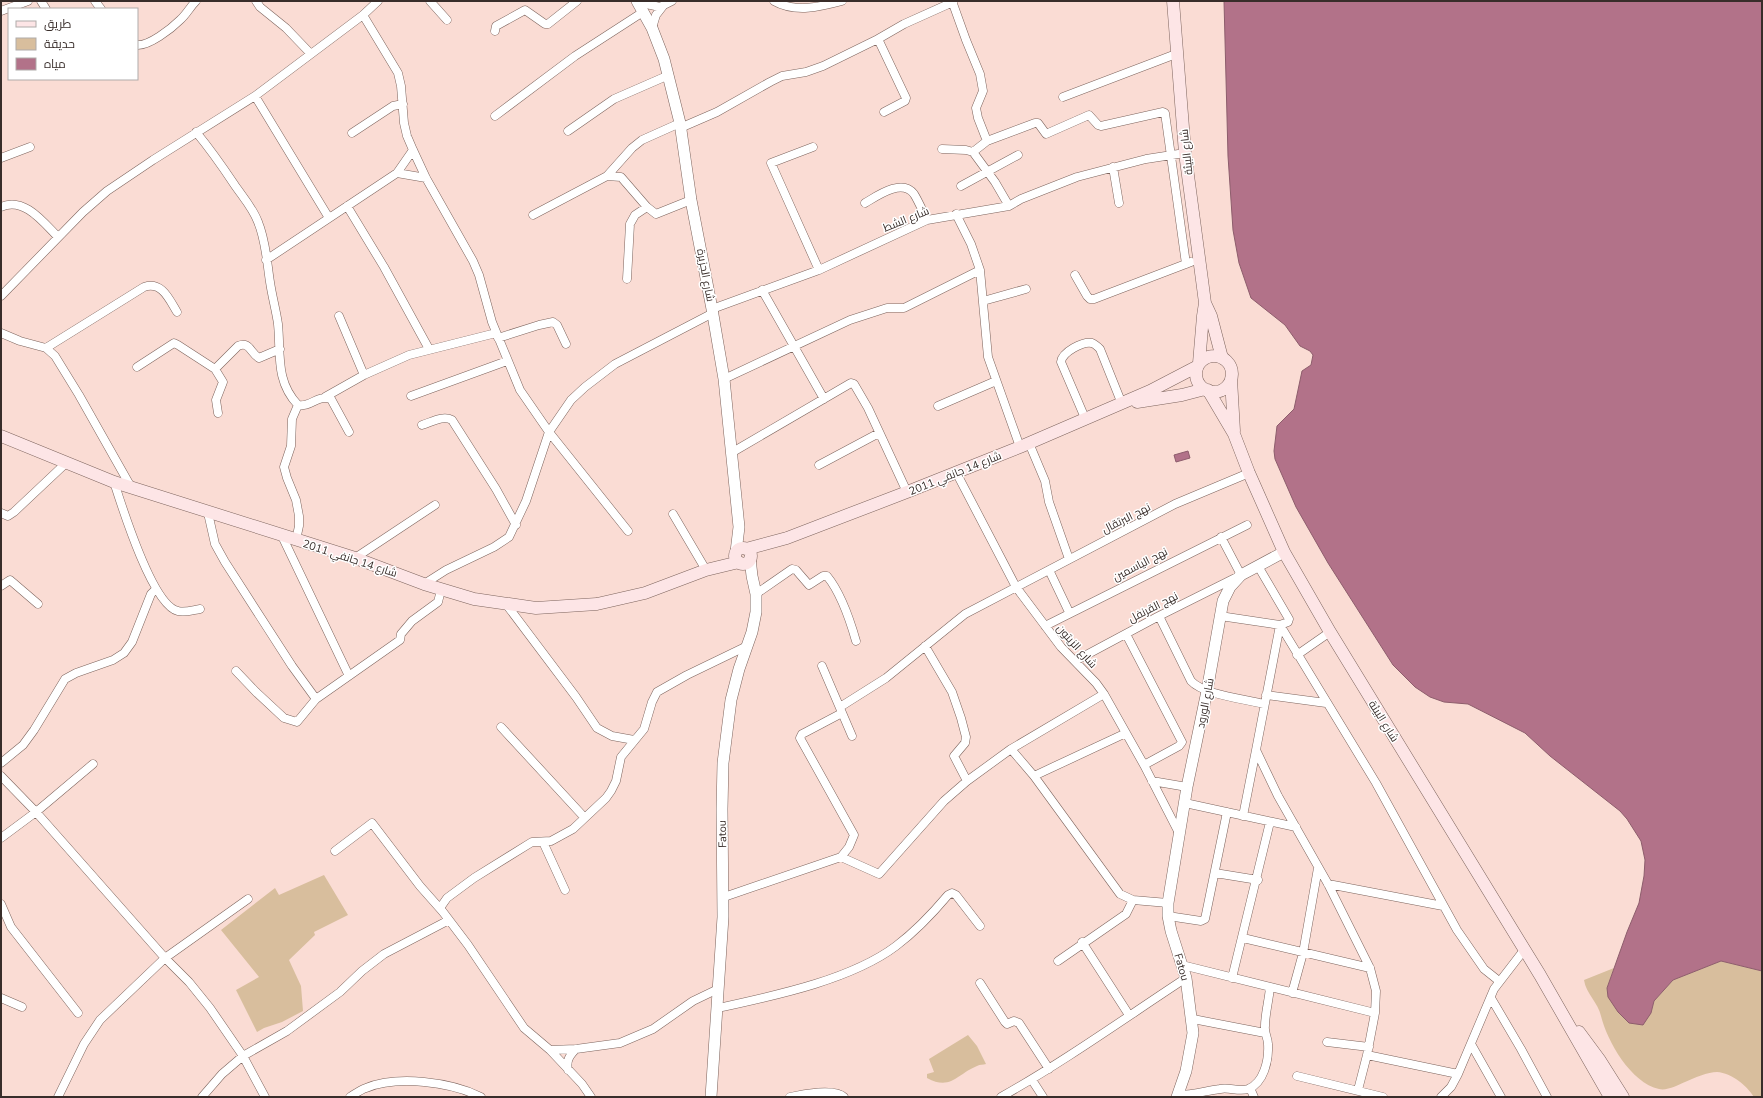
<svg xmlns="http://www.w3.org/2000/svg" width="1763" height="1098" font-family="'Nunito Sans',Cairo,sans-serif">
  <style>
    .green { fill: #d8be9d }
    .water { fill: #b27289; stroke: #8d5d6c }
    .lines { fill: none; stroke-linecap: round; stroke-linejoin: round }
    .minor-casing { stroke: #7d645d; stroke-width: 9 }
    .tertiary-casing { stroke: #7d645d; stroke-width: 12 }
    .secondary-casing { stroke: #7d645d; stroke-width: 13 }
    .minor { stroke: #fff; stroke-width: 8 }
    .tertiary { stroke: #fff; stroke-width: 11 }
    .secondary { stroke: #fde5e6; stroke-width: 12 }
    .labels { text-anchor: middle; stroke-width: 3; stroke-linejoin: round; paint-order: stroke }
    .street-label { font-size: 11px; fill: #382d2a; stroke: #fff }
  </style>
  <rect width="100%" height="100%" fill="#fadcd4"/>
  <!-- green -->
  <path class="green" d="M324 875 348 915 314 932 315 935 289 960 301 986 303 1011 282 1022 264 1028 257 1032 236 990 259 977 221 930 275 888 279 895Z
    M1721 961 1762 971V1097H1754C1747 1086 1732 1073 1717 1072 1708 1072 1694 1078 1685 1082 1678 1085 1667 1091 1659 1089 1631 1083 1607 1041 1601 1016 1598 1002 1586 994 1584 980L1614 968 1607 988 1651 1013 1654 1001 1673 980Z
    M968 1035 977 1046 986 1064C983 1065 980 1064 977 1066 957 1074 951 1091 927 1078V1074L934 1072 929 1059Z"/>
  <!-- water -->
  <path class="water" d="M1224 1H1762V971L1721 961 1673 980 1654 1001 1651 1013 1643 1025 1629 1023 1618 1012 1608 997 1607 988 1627 932 1639 903 1644 876 1645 860 1641 841 1627 819 1620 811 1550 756 1525 733 1468 704 1444 702 1430 697 1415 687 1393 665 1328 563 1296 507 1275 459 1274 451 1277 426 1294 409 1302 371 1311 365 1313 355 1310 351 1300 346 1285 325 1251 298 1239 263 1233 230 1228 156Z
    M1188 451 1190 458 1176 462 1174 455Z"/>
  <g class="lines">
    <defs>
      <path id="minor" d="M41 1 46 9
        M95 1 101 9
        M256 1 260 7 286 28 310 53
        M430 1 447 20
        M774 1C795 13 820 7 842 1
        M952 1 966 40 980 74 983 91 976 108 978 118 987 141 973 152 995 182 1009 206
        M637 2 660 7 672 1
        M1 11 28 1
        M363 15 398 73 401 86 404 123 407 136 413 150 426 178 473 261 479 275 492 322 520 390 549 432 628 531
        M652 28 656 15 663 6
        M495 31 496 26 525 10 545 24H548L577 1
        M878 39 906 98 905 101 884 112
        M137 45C149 46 171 29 180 20 186 15 190 7 196 1
        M255 96 329 218
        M1063 97 1176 54
        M495 116 575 56 643 12
        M680 128 717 112 770 82 782 76 806 72 823 66 878 39 904 24 953 2
        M568 131 614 99 669 75
        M196 132C210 149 222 166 234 184 242 196 253 208 258 222 266 241 267 263 270 282 272 296 276 310 278 324 281 353 275 381 298 405 310 408 318 394 331 399L349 432
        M352 133 393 106 403 104
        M987 141 1035 123H1038L1046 134 1089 115 1098 125 1101 126 1163 112 1165 113 1186 264
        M813 147 771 163 819 270
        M942 149 966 150 973 152
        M1 158 30 147
        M1113 167 1119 203
        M397 173 426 178
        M607 176 632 148 642 140 680 123
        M961 186 1018 155
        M865 203C877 196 902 178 914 194 919 202 923 212 927 220
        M347 206 384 267 429 349
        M1 207C24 196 44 223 58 237
        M956 214 971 244 980 270 988 357 1020 447
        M533 215 607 176 621 177 647 207 656 214 691 200
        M266 260 397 173 413 150
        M1075 275 1087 296 1090 299H1094L1191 262
        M627 279 630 224 635 215 647 207
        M762 290 824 399
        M1 296 83 212 107 191 153 160 255 96 363 15 378 1
        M983 301 1026 289
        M712 309 819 270 927 220 1009 206 1021 199 1077 177 1146 159 1185 153
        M339 316 364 375 409 355 496 333
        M1 333 20 341 46 348 55 356 79 395 131 487
        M498 338 539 325 553 322 557 325 566 344
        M46 348 144 287C162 281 169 299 177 312
        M137 367 174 343 178 345 215 369 238 346C250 341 250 353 259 358L280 349
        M215 369 223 382 216 400 218 413
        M724 379 850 320 887 308H904L980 270
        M411 396 507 361
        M325 397 364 375
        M938 406 996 381
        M1085 418 1061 362C1062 352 1083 341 1092 343 1095 344 1098 347 1100 349L1122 404
        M422 425C432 422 443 415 452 420L496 489 516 525
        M1029 443 1045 481 1049 502 1069 559
        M731 453 851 383 854 384 868 408 907 492
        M819 465 879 433
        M956 472 1016 587 1061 647 1096 683 1104 694 1144 765 1180 835
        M114 482C122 507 153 606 178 611 185 613 193 610 200 609
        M1 513 8 516 14 512 65 464
        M208 513 215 544 225 562 292 666 316 699
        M673 514 706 570
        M282 536 349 676
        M296 540 299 526V516L296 500 287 478 284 467 291 446 292 419 298 405
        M355 558 435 505
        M1049 570 1069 612
        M424 584 446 570 494 547 509 537 526 501 549 432 571 400 585 387 615 364 713 313
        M1 586 10 580 38 604
        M756 594 792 569 796 570 809 585 823 576H827C841 593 850 620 856 641
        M506 604 576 697 597 728 612 736 634 740
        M1159 616 1191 681C1204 695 1245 699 1264 704
        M1220 616 1280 625 1288 622 1289 619 1258 566
        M1280 625 1256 750 1278 796 1328 884 1370 968 1376 991 1375 1013 1367 1055 1358 1090
        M1280 625 1376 783 1457 930 1484 969 1499 981
        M1045 626 1247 525
        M1126 634 1182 742 1179 746 1144 765
        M925 646 952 692 961 718 966 737 965 743 954 756 967 781
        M1297 655 1330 632
        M1075 661 1159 616 1241 575 1221 537
        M822 666 852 736
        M236 671 256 692 284 718 297 722 316 699 400 640 401 634 412 621 438 602 441 590
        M1266 695 1326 703
        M840 707 886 678 965 614 1175 504 1249 473
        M842 713 806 732 802 734 800 738 854 835 849 847 841 857 879 874 944 801 967 781 1011 749 1104 694
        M501 727 584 817
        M1011 749 1034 776 1120 894 1133 900 1168 903
        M1 763 23 745 34 730 65 679 76 673 113 660 124 653 132 642 151 594 155 590
        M1 776 36 812 165 958 189 982 210 1008 243 1056 265 1097
        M1034 776 1126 733
        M1152 781 1187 787
        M1185 803 1296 827
        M1243 816 1256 750
        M1 838 36 812 93 764
        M543 842 565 890
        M335 851 372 823 420 886 443 912 468 945 524 1028 550 1050 576 1049 620 1043 653 1029 693 1001 718 989
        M1215 873 1258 880
        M1328 884 1443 906
        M724 897 841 857
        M1 904 11 927 78 1013
        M440 908 447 898 474 878 532 842 551 841 573 829 606 798 611 791 616 781 621 757 644 729 652 702 657 692 687 675 747 646
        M1168 916 1201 921 1205 919 1227 812
        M1243 938 1370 968
        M1082 942 1129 1015
        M1058 961 1126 914 1133 900
        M1182 965 1375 1013
        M1232 978 1270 822
        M980 983 1005 1022 1007 1024 1014 1021 1019 1023 1049 1069
        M1292 993 1303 953 1318 868
        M1 998 22 1007
        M1491 998 1521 1049 1547 1097
        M718 1008C773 996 851 980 896 946 916 931 932 914 948 895L952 893 956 895 980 926
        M1193 1019 1265 1033
        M1327 1042 1369 1047
        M1471 1044 1501 1097
        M550 1050 582 1084 591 1097
        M1367 1055 1458 1074
        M568 1070C566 1061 569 1056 576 1049
        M1297 1076 1383 1097
        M1032 1080 1043 1097
        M1250 1088 1254 1097
        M1178 1095C1193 1095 1205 1091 1220 1089 1229 1087 1239 1092 1248 1089 1264 1083 1269 1060 1268 1044 1268 1038 1264 1033 1265 1026 1265 1014 1269 1000 1270 987
        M58 1097 84 1044 100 1020 165 958 248 899
        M202 1097 222 1074 243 1056 287 1031 340 992 362 971 384 954 449 920
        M350 1097C355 1094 360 1090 366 1088 398 1075 451 1082 481 1097
        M790 1097C802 1094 835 1088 844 1097
        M1001 1097C1065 1061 1125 1018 1186 978
        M1441 1097 1451 1087 1458 1074 1494 989 1524 950"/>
      <path id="tertiary" d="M637 1 652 28 664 59 680 123 691 200 712 309 724 379 739 527 736 552
        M711 1097 723 917 722 809 723 763 731 700 739 669 752 632 756 612V594L752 576 750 558
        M1177 1097 1186 1071 1193 1033 1186 978 1171 931 1168 916V903L1187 787 1207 691 1223 601 1230 587 1241 575 1284 552"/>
      <path id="secondary" d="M1173 1 1185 153 1202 280 1205 303 1211 316 1222 358
        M1196 374a18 18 0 1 1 36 0a18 18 0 1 1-36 0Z
        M1199 363 1203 316 1205 303
        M1231 379 1234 431
        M1208 390 1234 434 1249 473 1284 552 1330 632 1540 975 1610 1097
        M1137 402 1182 395 1205 389
        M1 436 114 482 355 558 424 584 474 599 536 608 597 604 645 593 706 570 739 562
        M735 556a8 8 0 1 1 16 0a8 8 0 1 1-16 0Z
        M746 549 787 538 907 492 1020 447 1150 391 1198 366
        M1579 1032 1599 1059 1623 1097"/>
    </defs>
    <!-- minor casing -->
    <use href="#minor" class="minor-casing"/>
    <!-- tertiary casing -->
    <use href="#tertiary" class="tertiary-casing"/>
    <!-- secondary casing -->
    <use href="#secondary" class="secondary-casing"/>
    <!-- minor -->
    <use href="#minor" class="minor"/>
    <!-- tertiary -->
    <use href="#tertiary" class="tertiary"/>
    <!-- secondary -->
    <use href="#secondary" class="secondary"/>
  </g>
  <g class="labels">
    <!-- street labels -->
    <g class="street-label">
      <text transform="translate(1186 152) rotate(-96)" y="4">شارع البيئة</text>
      <text transform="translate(906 219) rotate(-22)" y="4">شارع الشط</text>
      <text transform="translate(706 275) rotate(79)" y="4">شارع الجزيرة</text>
      <text transform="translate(955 473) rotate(-22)" y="4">شارع 14 جانفي 2011</text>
      <text transform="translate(1126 518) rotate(-27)" y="4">نهج البرتقال</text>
      <text transform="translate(350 558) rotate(18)" y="4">شارع 14 جانفي 2011</text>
      <text transform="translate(1140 564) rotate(-27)" y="4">نهج الياسمين</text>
      <text transform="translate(1153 607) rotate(-27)" y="4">نهج القرنفل</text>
      <text transform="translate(1077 646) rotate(48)" y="4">شارع الزيتون</text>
      <text transform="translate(1205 703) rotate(-79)" y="4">شارع الورود</text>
      <text transform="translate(1384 721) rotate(58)" y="4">شارع البيئة</text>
      <text transform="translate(722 834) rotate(-91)" y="4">Fatou</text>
      <text transform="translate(1182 967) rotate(74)" y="4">Fatou</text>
    </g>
  </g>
  <!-- border -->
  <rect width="1763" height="1098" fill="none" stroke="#382d2a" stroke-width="4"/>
  <!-- legend -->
  <rect x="8" y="8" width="130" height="72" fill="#ffffff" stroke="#afabaa"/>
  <rect x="16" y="21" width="20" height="6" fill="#fde5e6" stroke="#afabaa"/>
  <text x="44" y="28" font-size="12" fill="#382d2a">طريق</text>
  <rect x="16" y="38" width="20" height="12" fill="#d8be9d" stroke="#afabaa"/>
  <text x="44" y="48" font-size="12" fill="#382d2a">حديقة</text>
  <rect x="16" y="58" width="20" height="12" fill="#b27289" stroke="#afabaa"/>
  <text x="44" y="68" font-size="12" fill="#382d2a">مياه</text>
</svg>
